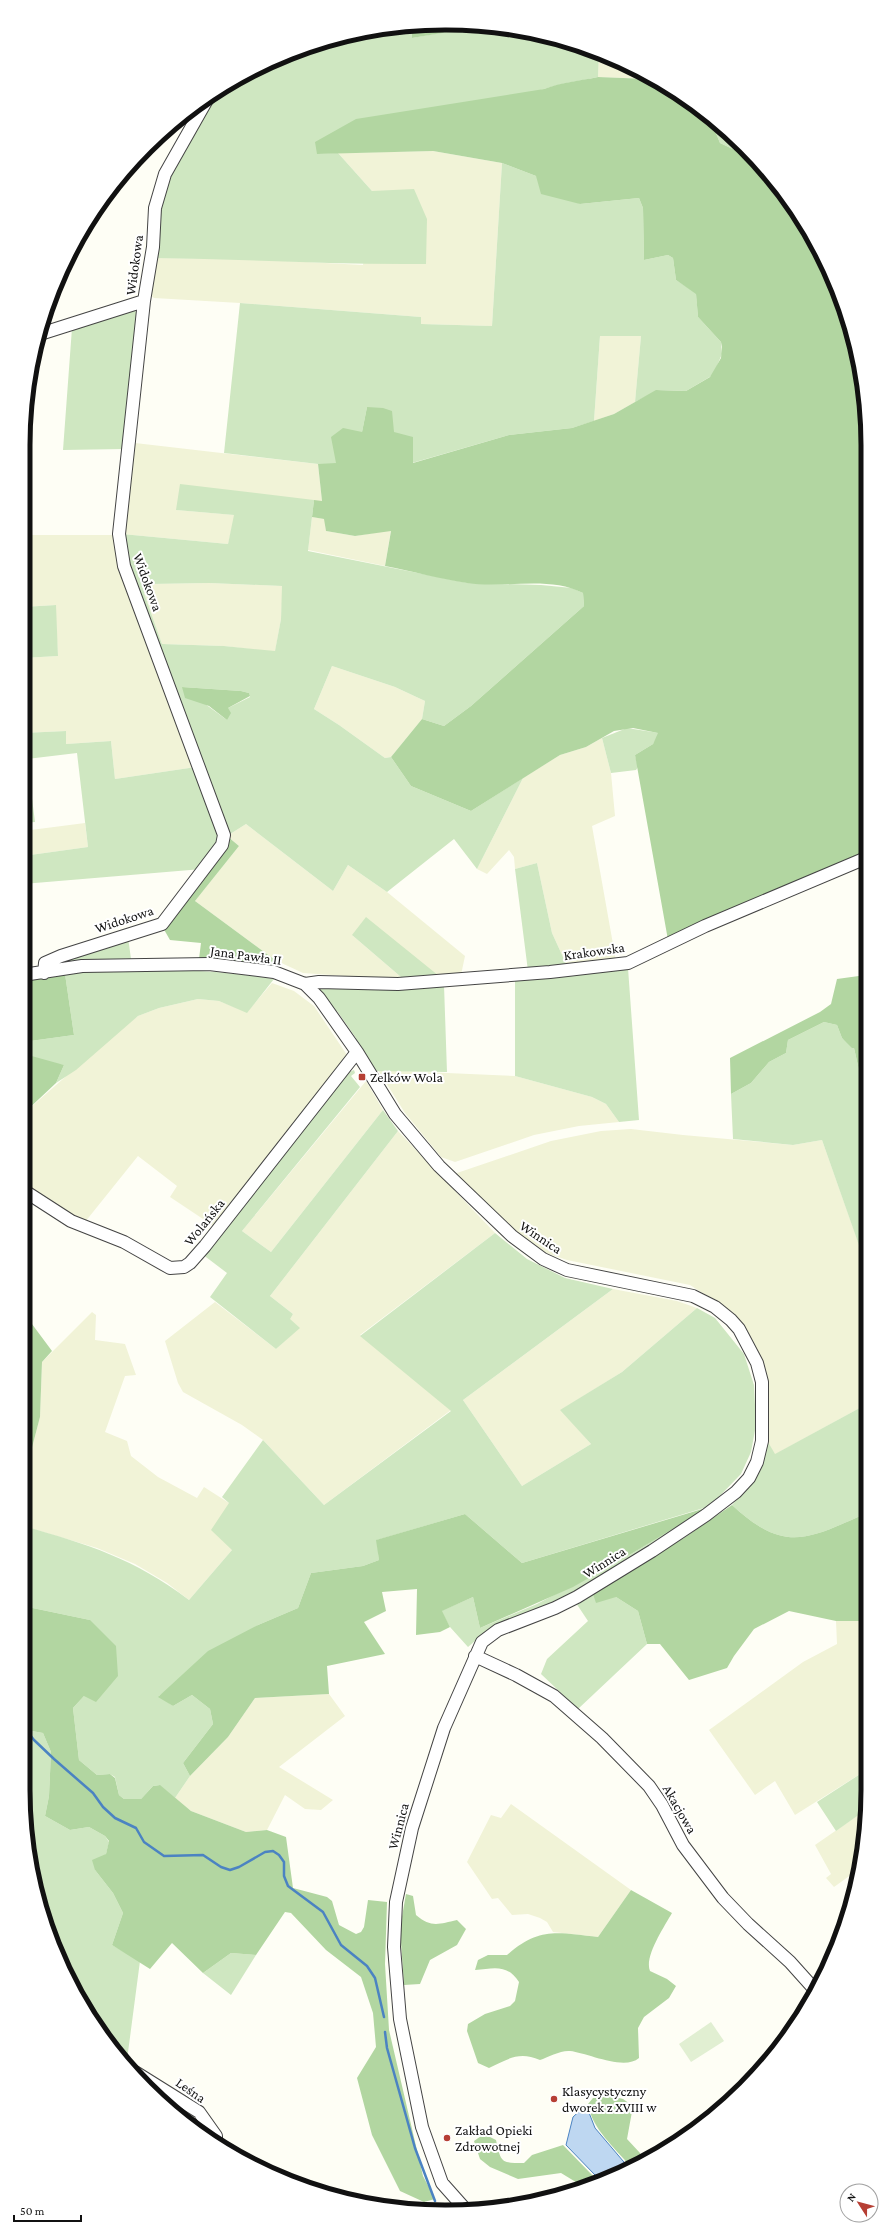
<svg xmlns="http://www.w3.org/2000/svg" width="891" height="2235" font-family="'Crimson Pro',serif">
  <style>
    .farmland { fill: #f1f3d7 }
    .green { fill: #cfe7c1; fill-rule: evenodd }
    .forest { fill: #b2d6a1 }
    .pitch { fill: #e1efd2 }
    .water { fill: #bed7f1; stroke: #4b83c2 }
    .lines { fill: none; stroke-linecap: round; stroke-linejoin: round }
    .stream { stroke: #4b83c2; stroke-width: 2.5 }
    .minor-casing { stroke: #444; stroke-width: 14 }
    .minor { stroke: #fff; stroke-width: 12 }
    .poi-dot { fill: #b63f34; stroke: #fff; stroke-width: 1.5 }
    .labels { text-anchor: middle; stroke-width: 4; stroke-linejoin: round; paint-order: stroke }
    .street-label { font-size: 14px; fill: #111; stroke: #fff }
    .poi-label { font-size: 14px; fill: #111; stroke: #fff; text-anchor: start }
    .rim { fill: none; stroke: #111; stroke-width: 5 }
  </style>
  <rect width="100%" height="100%" fill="#fefef5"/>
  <!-- farmland -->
  <path class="farmland" d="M599 54 648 79 598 77Z
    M433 151 502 163 492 326 421 324V317L240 303 154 298 149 294 153 258 251 259 363 265 372 191 338 153Z
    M600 336H641L635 402 614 414 594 421Z
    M135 443 318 464 322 501 176 510 235 515 228 544 122 534 128 475Z
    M312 517 325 519 326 531 355 536 391 530 385 566 308 550Z
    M23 535H115L196 767 115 779 111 741 66 744V731L23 733V658L58 656 55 605 23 607Z
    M209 583 283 586 281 619 275 652 224 646 162 644 144 593 152 584Z
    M332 666 395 687 425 701 422 719 391 757 385 758 339 725 314 709Z
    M602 738 611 773 615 816 592 826 616 961 568 968 552 933 537 863 515 869 514 857 509 850 487 874 477 869 523 778 560 755 586 747Z
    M85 823 88 847 23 856V831Z
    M246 824 333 891 348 865 387 892 465 956 461 975 439 976 352 935 401 977 374 978 303 973 275 960 195 901 239 846 227 836Z
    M272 983 294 991 314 1006 349 1058 215 1227 170 1197 177 1186 138 1156 85 1222 23 1186V1114L112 1036 138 1016 159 1008 198 999 219 1001 247 1012Z
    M378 1070 515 1076 592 1097 606 1104 619 1122 579 1126 534 1135 455 1162 441 1157 405 1113Z
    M366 1081 383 1110 271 1252 242 1231Z
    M631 1129 683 1135 793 1145 822 1140 867 1267V1404L774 1455 768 1442 769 1405 765 1376 751 1338 732 1312 690 1285 567 1260 546 1253 516 1232 454 1174 551 1141 601 1131Z
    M398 1131 495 1233 360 1335 451 1410 324 1505 263 1440 242 1425 183 1392 178 1383 165 1341 215 1302 276 1349 299 1328 289 1319 293 1314 270 1296Z
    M613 1289 677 1301 697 1308 622 1372 561 1410 591 1444 522 1486 463 1400Z
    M92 1312 96 1315 95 1340 125 1344 136 1375 125 1376 105 1432 127 1441 131 1456 158 1477 197 1498 204 1487 229 1503 232 1550 189 1600 167 1583 135 1564 97 1548 23 1526V1482L40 1417 42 1362Z
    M868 1620V1769L795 1815 775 1781 755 1795 709 1730 803 1662 837 1644 836 1621Z
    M329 1694 345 1716 279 1767 333 1800 321 1810 305 1809 285 1795 267 1830 246 1832 191 1811 175 1798 190 1776 228 1737 255 1698Z
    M511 1804 631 1890 598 1937 553 1932 547 1922 540 1918 528 1914 512 1915 498 1898 492 1899 467 1862 491 1815 501 1818Z
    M867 1809 864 1845 859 1869 834 1887 826 1878 831 1874 815 1845Z"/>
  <!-- green -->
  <path class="green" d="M411 25 412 38C436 34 459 29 482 26 508 24 576 43 599 54L598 77C579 81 562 83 544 89L317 154 338 153 372 191 414 189 427 219 426 264C335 265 244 259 153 258L165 178 214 95 258 67 336 37Z
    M711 121 752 158 720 143Z
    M502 163 536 176 580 204 639 198 643 208 644 260 668 255 673 258 676 280 696 293 698 317 721 342 722 354 713 375 686 391 659 390 635 402 641 336H600L594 421 572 428 509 435 412 463 394 433 367 407 362 432 336 464H318L224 453 240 303 421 317V324L492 326Z
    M130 309 137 312 124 449 63 450 72 328Z
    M180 484 314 500 308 551 468 583 541 585 572 588 583 593 584 606 471 706 444 726 422 719 425 701 395 687 332 666 314 709 339 725 385 758 391 757 411 786 471 811 523 778 477 869 454 839 387 892 348 865 333 891 246 824 227 836 125 554 122 534 228 544 234 515 176 510ZM209 583 282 586 281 619 275 651 224 646 162 644 144 593 151 584ZM182 687 241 691 249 693 250 697 228 708 227 720Z
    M56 605 58 656 23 658V607Z
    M627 728 659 733 653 744 635 755 638 767 636 770 611 773 602 738Z
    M66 731V744L111 741 115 779 196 767 220 843 202 869 23 884V856L88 847 77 753 27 759 35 822 23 823V733Z
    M866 862V901L861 902 860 865Z
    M537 863 552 933 568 968 528 971 515 869Z
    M366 917 439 976 401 977 352 935Z
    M128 937 131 959C103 958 76 963 47 964Z
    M628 968 639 1120 619 1122 606 1104 592 1097 515 1076V981Z
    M93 969C154 969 214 969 274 979L247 1013 219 1001 198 999 159 1008 138 1016 76 1070 56 1083 64 1065 23 1061V1042L74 1035 65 974Z
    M444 985 447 1072 372 1071 354 1041 356 1038 337 1011 335 1013 317 990 321 987Z
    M824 1022 837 1025 842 1038 854 1048 866 1101 867 1268 822 1140 793 1145 733 1139 731 1094 751 1083 769 1062 786 1053 788 1040Z
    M354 1070 355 1073 351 1076 360 1087 242 1231 271 1252 383 1110 398 1131 270 1296 293 1314 290 1319 300 1328 276 1349 210 1297 227 1273 202 1254 345 1074Z
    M495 1233 527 1259 565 1278 613 1289 463 1400 522 1486 591 1444 560 1410 622 1372 697 1308 715 1318 744 1354 754 1385 756 1425 751 1452 741 1474 709 1507 585 1587 549 1607 483 1634 468 1647 450 1627 441 1611 473 1597 480 1628 537 1604 631 1554 707 1507 522 1563 465 1514 377 1540 379 1560 363 1566 311 1573 298 1608 258 1625 159 1696 173 1706 192 1695 210 1709 213 1724 183 1763 190 1776 175 1798 159 1785 153 1786 141 1799H124L119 1795 115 1777 110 1774 97 1775 79 1760 73 1708 84 1696 90 1620 23 1606V1526C88 1544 135 1559 189 1600L232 1550 211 1530 229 1503 222 1497 263 1440 324 1505 451 1411 360 1336Z
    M867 1404V1513C808 1539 785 1554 732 1505L754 1480 768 1442 775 1454Z
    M592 1591 616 1597 638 1611 647 1644 578 1709 541 1674 547 1659 588 1621 576 1603Z
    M23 1717 26 1730 43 1733 51 1752 49 1796 45 1816 70 1830 89 1827 105 1836 109 1842 106 1854 95 1870 113 1893 123 1913 112 1945 140 1961 127 2060 123 2062 79 2001 45 1926 31 1872 23 1790Z
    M868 1769 867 1809 836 1831 817 1802Z
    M231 1953 256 1955 231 1995 203 1973Z"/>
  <!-- forest -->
  <path class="forest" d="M418 24 483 26H484L412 38 411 25Z
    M598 77 648 79 680 94 711 121 720 143 752 158 763 167 825 259 846 310 864 390 866 855 668 940 635 755 653 744 658 733 633 728 614 731 586 747 560 755 471 811 411 786 391 757 422 719 444 726 471 706 584 606 583 593C548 575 504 589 467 583 440 579 412 571 385 566L391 531 355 536 326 531 324 519 312 517 314 500 322 501 318 464 336 463 331 437 343 428 362 432 367 407 383 408 392 411 394 432 413 437V463L509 435 572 428 614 414 656 390 686 391 710 377 721 358 722 347 721 342 698 317 696 294 676 280 673 258 668 255 644 260 643 208 639 198 580 204 541 194 536 176 502 163 433 151 317 154 315 142 356 119 544 89C562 82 579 81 598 77Z
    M182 687 241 691 249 693 250 696 228 708 231 713 227 720 209 706 185 698Z
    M227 836 239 846 195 901 275 960 273 966 199 959 201 943 170 940 162 926Z
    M65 974 74 1035 23 1042V980Z
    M866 975V1101L854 1048H852L842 1038 837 1025 824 1022 788 1040 786 1053 769 1062 751 1083 731 1094 730 1058 820 1012 831 1004 837 979Z
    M28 1055 64 1065 56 1083 23 1114V1061Z
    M23 1293 29 1320 52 1351 42 1362 40 1417 23 1482Z
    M732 1505C785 1554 808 1539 867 1513L868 1621H836L789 1611 754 1629 734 1656 727 1668 689 1680 660 1644H647L638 1611 616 1597 596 1603 592 1591 684 1538Z
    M709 1507 631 1554 573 1587 480 1628 473 1597 442 1611 450 1627 440 1632 416 1635 417 1589 382 1592 386 1611 364 1622 385 1654 327 1666 329 1694 255 1698 228 1737 190 1776 183 1763 213 1724 210 1709 192 1695 173 1706 158 1697 208 1651 258 1625 298 1608 311 1573 363 1566 379 1560 376 1540 465 1514 522 1563Z
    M23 1606 90 1620 116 1646 118 1676 96 1702 84 1696 73 1708 79 1760 97 1775 110 1774 115 1778 119 1795 124 1799H141L153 1786 160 1785 191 1811 246 1832 267 1830 286 1837 293 1888 327 1897 332 1901 339 1925 356 1934 361 1932 364 1927 368 1900 387 1902 385 1964 389 2030 423 2176 435 2199 424 2202 400 2191 372 2135 357 2078 376 2047 373 2013 361 1977 326 1950 291 1913 285 1912 256 1955 231 1953 203 1973 172 1943 150 1969 112 1945 123 1913 113 1893 95 1870 92 1860 106 1854 109 1841 105 1836 89 1827 70 1830 45 1816 49 1796 51 1752 43 1733 26 1730 23 1717Z
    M631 1890 672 1913C664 1927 644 1957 650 1971L667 1979 676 1986 669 1998 644 2017 638 2028 639 2058C624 2071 588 2053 570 2051 561 2050 548 2057 540 2060 519 2051 508 2059 489 2068L478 2063 467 2031 468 2024 485 2014 510 2006 515 2001 519 1982C507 1964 495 1968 475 1970L478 1960 488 1955H507C540 1926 558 1933 598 1937Z
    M406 1894 413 1896 416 1915C431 1928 439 1924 457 1920L466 1929 457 1945 430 1960 420 1984 404 1985 400 1928Z
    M611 2096 623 2099 633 2106 627 2139 640 2153 643 2160 631 2167C615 2148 592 2129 588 2104L593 2098Z
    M484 2134 496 2140C501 2163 501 2163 524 2163L532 2155 563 2145 594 2177 605 2181 584 2187 561 2173 518 2179 490 2167 480 2159 474 2141Z"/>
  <!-- pitch -->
  <path class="pitch" d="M711 2022 724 2041 691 2062 679 2044Z"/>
  <!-- water -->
  <path class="water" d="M586 2105 595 2128 629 2168 609 2179 595 2175 566 2145 573 2117Z"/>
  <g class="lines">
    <!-- stream -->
    <path class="stream" d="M23 1726 34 1740 54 1759 93 1793 103 1807 115 1818 136 1828 144 1842 164 1856 203 1855 221 1867 230 1870 239 1867 265 1852 273 1851 279 1855 284 1862V1876L288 1886 323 1912 341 1945 367 1966 375 1978 384 2017
      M385 2032 387 2048 415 2148 435 2201
      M441 2209 444 2212"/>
    <defs>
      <path id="minor" d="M40 334 144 301
        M44 973 45 963 61 956 162 924 222 845 224 835 124 566 119 534 144 301 153 247 155 208 165 174 208 98
        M23 975 82 966 209 964 274 972 305 984 319 998 357 1052 395 1114 439 1166 512 1236 543 1259 567 1270 693 1296 715 1307 731 1320 739 1329 757 1363 762 1382V1441L757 1462 749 1478 736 1492 706 1515 652 1551 577 1597 555 1608 498 1630 482 1642 444 1728 412 1828 396 1902 394 1947 400 2019 422 2127 442 2183 466 2210
        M305 984 319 982 398 984 550 972 628 963 705 926 866 858
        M23 1190 71 1221 124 1242 170 1268 184 1267 190 1263 205 1246 357 1052
        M475 1656 516 1675 554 1696 602 1738 649 1786 662 1805 683 1845 723 1898 748 1924 790 1962 816 1991
        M135 2072 199 2112 216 2136V2143"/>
    </defs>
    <!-- minor casing -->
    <use href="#minor" class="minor-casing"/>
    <!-- minor -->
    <use href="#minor" class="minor"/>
  </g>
  <!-- markers -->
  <g class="poi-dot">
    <rect x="358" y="1073" width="8" height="8" rx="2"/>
    <circle cx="554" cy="2099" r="4"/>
    <circle cx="447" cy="2138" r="4"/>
  </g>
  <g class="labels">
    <!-- street labels -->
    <g class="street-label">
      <text transform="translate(134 265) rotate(-82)" y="5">Widokowa</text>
      <text transform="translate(148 582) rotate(70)" y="5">Widokowa</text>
      <text transform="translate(124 919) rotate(-18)" y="5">Widokowa</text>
      <text transform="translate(594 951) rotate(-8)" y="5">Krakowska</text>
      <text transform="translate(246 955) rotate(8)" y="5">Jana Pawła II</text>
      <text transform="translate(204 1222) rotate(-51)" y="5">Wolańska</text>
      <text transform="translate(541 1237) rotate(34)" y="5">Winnica</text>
      <text transform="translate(604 1562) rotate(-32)" y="5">Winnica</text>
      <text transform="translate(680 1809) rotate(60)" y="5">Akacjowa</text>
      <text transform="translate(398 1826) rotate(-75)" y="5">Winnica</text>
      <text transform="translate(191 2090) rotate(35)" y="5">Leśna</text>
    </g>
    <!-- poi labels -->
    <g class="poi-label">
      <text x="370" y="1082">Zelków Wola</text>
      <text x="562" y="2096">Klasycystyczny<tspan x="562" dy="16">dworek z XVIII w</tspan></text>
      <text x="455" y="2135">Zakład Opieki<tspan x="455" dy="16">Zdrowotnej</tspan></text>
    </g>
  </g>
  <!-- crop -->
  <path d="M0 0H891V2235H0ZM445 30H446A415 415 0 0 1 861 445V1790A415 415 0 0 1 446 2205H445A415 415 0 0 1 30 1790V445A415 415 0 0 1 445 30Z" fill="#fff" fill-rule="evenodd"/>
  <path class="rim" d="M445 30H446A415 415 0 0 1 861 445V1790A415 415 0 0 1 446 2205H445A415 415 0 0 1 30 1790V445A415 415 0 0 1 445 30Z"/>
  <!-- north arrow -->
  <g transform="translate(859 2203) rotate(306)"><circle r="19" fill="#ffffff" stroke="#a0a0a0"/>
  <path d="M0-3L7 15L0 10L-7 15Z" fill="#b63f34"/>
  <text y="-6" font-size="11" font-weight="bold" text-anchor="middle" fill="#111111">N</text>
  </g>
  <!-- scale -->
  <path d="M14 2215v6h67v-6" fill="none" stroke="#111111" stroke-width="2"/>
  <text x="20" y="2215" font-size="12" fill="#111111" stroke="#ffffff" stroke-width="3" paint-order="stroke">50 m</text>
</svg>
